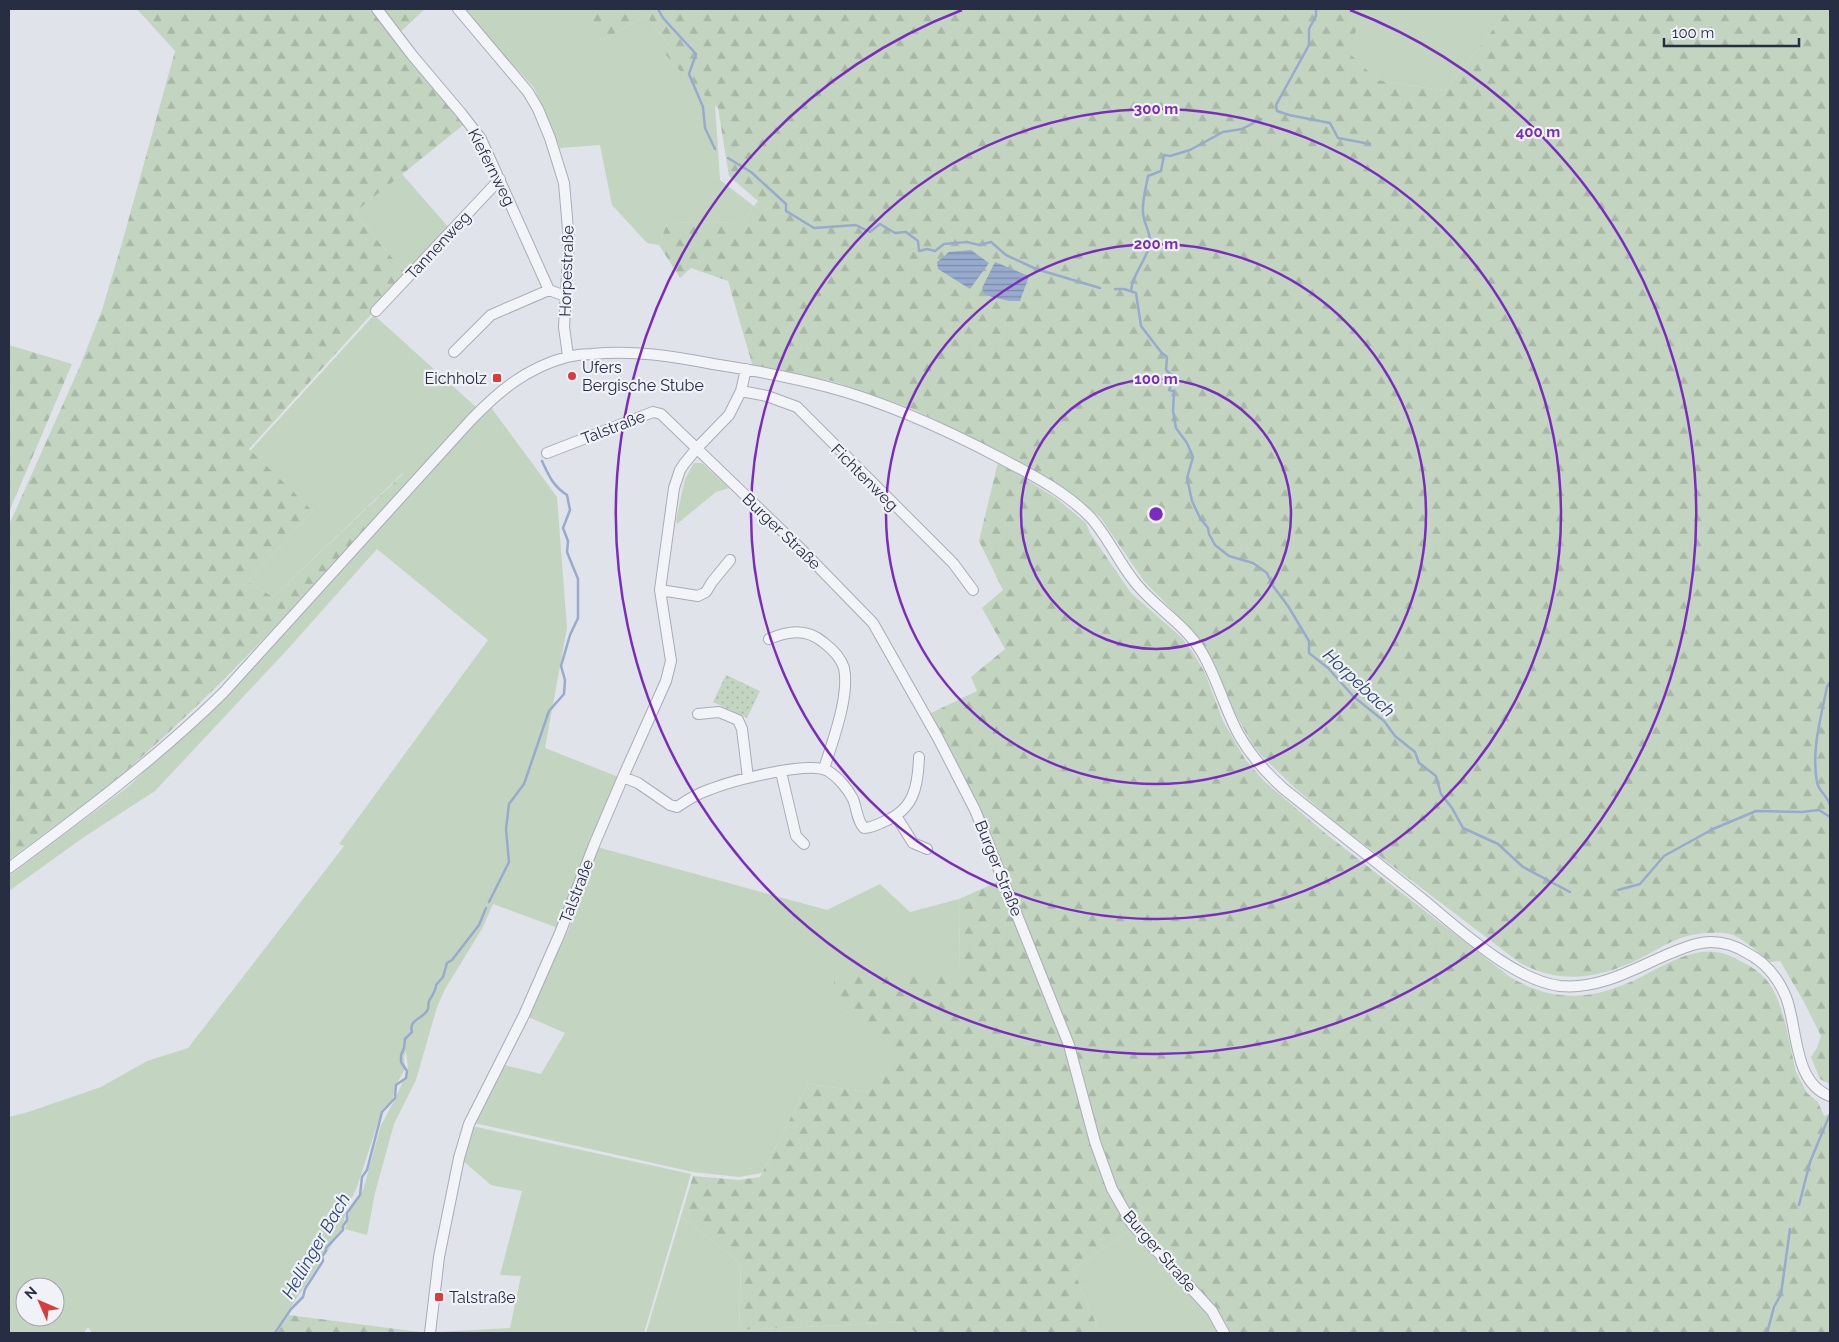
<svg xmlns="http://www.w3.org/2000/svg" width="1839" height="1342" font-family="Raleway,sans-serif">
  <style>
    .grass { fill: #c3d5c0; fill-rule: evenodd }
    .forest { fill: url(#forest-firs) }
    .park { fill: url(#park-dots) }
    .water { fill: url(#water-rules) }
    .lines { fill: none; stroke-linecap: round; stroke-linejoin: round }
    .stream { stroke: #98aacd; stroke-width: 2.5 }
    .minor-casing { stroke: #a8acb8; stroke-width: 12 }
    .minor { stroke: #f3f4f8; stroke-width: 10 }
    .ring { fill: none; stroke: #7b2cbf; stroke-width: 2.5 }
    .poi-dot { fill: #d83c3d; stroke: #f0f2f7; stroke-width: 2 }
    .labels { text-anchor: middle; stroke-width: 4.5; stroke-linejoin: round; paint-order: stroke }
    .street-label { font-size: 16px; fill: #272d43; stroke: #f0f2f7 }
    .poi-label { font-size: 16px; fill: #272d43; stroke: #f0f2f7; text-anchor: start }
    .water-label { font-size: 18px; font-style: italic; fill: #2e457a; stroke: #f0f2f7 }
    .centre { fill: #7b2cbf; stroke: #f0f2f7; stroke-width: 2.5 }
    .ring-label { font-size: 15px; text-anchor: middle; font-weight: bold; fill: #7b2cbf; stroke: #f0f2f7; stroke-width: 4.5; stroke-linejoin: round; paint-order: stroke }
  </style>
  <defs>
    <pattern id="forest-firs" width="22" height="20" patternUnits="userSpaceOnUse" patternTransform="scale(1.25)"><rect width="22" height="20" fill="#c3d5c0"/><path d="M5 1l3.5 6h-7zM16 11l3.5 6h-7z" fill="#a8b7a6"/></pattern>
    <pattern id="park-dots" width="8" height="8" patternUnits="userSpaceOnUse" patternTransform="scale(1.25)"><rect width="8" height="8" fill="#c3d5c0"/><path d="M2 2h.1M6 6h.1" fill="none" stroke="#a8b7a6" stroke-width="1.8" stroke-linecap="round"/></pattern>
    <pattern id="water-rules" width="6" height="5" patternUnits="userSpaceOnUse" patternTransform="scale(1.25)"><rect width="6" height="5" fill="#98aacd"/><path d="M0 2.5h6" fill="none" stroke="#7c8ba8"/></pattern>
  </defs>
  <rect width="100%" height="100%" fill="#e0e3ea"/>
  <!-- grass -->
  <path class="grass" d="M462 9H578L575 11 602 41 646 15 669 46 691 83 715 105 720 180 754 206 743 222 667 223 659 245 647 243 612 205 600 145 560 148 534 88Z
    M1364 9H1509L1445 91 1378 80 1347 52Z
    M402 174 450 229 407 275 354 213Z
    M374 315 476 407 412 481 403 473 273 597 247 581 313 511 250 451Z
    M490 406 557 497 567 628 545 748 621 778 558 928 493 904 482 929 445 989 437 1007 416 1080 394 1124 375 1193 367 1235 345 1229 350 1210 363 1190 381 1125 394 1101 408 1070 406 1052 404 1056 405 1069 397 1083 392 1100 382 1110 357 1187 346 1210 342 1229 274 1333H92L88 1327 84 1333H9V1117L28 1112 101 1087 147 1061 188 1048 344 846 339 844 488 640 377 549 287 650 155 791 84 837 9 891V876L129 786 201 718ZM25 1287H55V1317H25Z
    M694 463H702L729 488 716 492 677 524 676 520 685 479Z
    M597 847 827 910 880 884 910 912 959 899 960 973 834 1002 900 1057 866 1092 808 1084 762 1173 739 1177 693 1172 474 1123 504 1065 541 1074 565 1033 526 1016 568 931Z
    M472 1126 691 1174 644 1333H435V1332L510 1328 521 1276 500 1275 522 1191 491 1185 463 1161Z
    M681 1216 741 1264 739 1330 904 1322 916 1333H646Z
    M1131 1230 1210 1313 1221 1333H1100L1073 1269Z"/>
  <!-- forest -->
  <path class="forest" d="M137 9H425L395 37 467 122 354 213 407 275 249 449 313 511 247 581 273 597 404 473 412 481C318 581 226 685 121 775 85 805 46 832 9 860V525L80 366 102 310 122 243 175 51Z
    M578 9H1364L1348 52 1378 80 1445 91 1509 9H1830V1084L1820 1079 1811 1057 1817 1048 1821 1036 1804 1002 1780 961 1770 962C1758 953 1747 941 1733 935 1725 932 1715 933 1707 933 1674 935 1661 949 1633 962 1594 979 1559 984 1520 963L1336 823 1296 789 1262 756 1252 744 1234 711 1214 663 1200 639 1144 581 1100 517 1064 488 996 450 913 409 832 381 753 367 728 281 691 268 680 278 659 245 667 223 743 222 754 206 758 201 729 176 718 108 691 83 666 55 669 46 646 15 602 41 574 11Z
    M9 345 72 364 9 512Z
    M998 462 1056 498 1086 523 1090 533 1131 593 1181 637 1192 651 1205 673 1223 721 1245 759 1264 781 1326 834 1510 977C1534 991 1557 998 1586 995 1603 993 1622 986 1637 979 1659 968 1690 948 1716 952 1725 953 1735 958 1744 963 1760 971 1770 981 1777 998 1787 1021 1790 1048 1796 1072L1807 1093 1818 1102 1824 1116 1830 1114V1333H1227L1137 1226 1118 1196 1007 877 969 788 929 714 977 691 971 677 1005 649 982 608 1003 590 979 541Z
    M1000 881 1057 1022 1131 1230 1073 1269 1100 1333H916L904 1322 739 1330 741 1264 681 1216 693 1176 739 1180 760 1177 808 1084 866 1092 899 1057 834 1002V976L960 973 959 899Z
    M289 1315 427 1333H277Z"/>
  <!-- park -->
  <path class="park" d="M726 675 760 691 747 718 713 702Z"/>
  <!-- water -->
  <path class="water" d="M971 250 989 263 970 289 938 269 937 262 949 252Z
    M995 262 1029 276 1020 301H1009L985 295 982 288Z"/>
  <g class="lines">
    <!-- stream -->
    <path class="stream" d="M658 9 663 18 696 54 689 74 703 107 705 128 715 149
      M1316 9V16L1309 29V45L1276 105 1277 111 1289 115 1330 123 1338 138 1370 144
      M728 158 751 172 786 204V211L814 228 856 225 870 232 880 224 895 233 906 232 918 241 919 251 927 249 935 251 944 244 967 242 979 245 991 242 1006 255 1036 269 1100 288
      M1115 289H1124L1136 293 1141 326 1161 352 1167 357 1166 370 1178 381 1171 385 1169 390 1174 391 1173 411 1176 428 1187 443 1193 457 1187 478 1192 501 1200 518 1208 528 1209 534 1215 545 1229 556 1253 563 1267 573 1273 586 1288 606 1309 641V653L1328 668 1354 697 1384 721 1395 736 1415 752 1419 763 1436 776 1441 794 1452 808 1463 828 1498 844 1523 867 1570 892
      M1131 291C1132 274 1147 260 1150 243 1151 232 1143 223 1143 212 1142 201 1146 188 1148 176L1161 171 1164 155 1170 156 1190 150 1223 132 1242 129 1261 119
      M1830 682 1827 687C1821 717 1811 751 1817 782 1818 790 1828 797 1830 805
      M1618 890 1640 884 1664 856 1713 829 1756 811 1802 812 1819 810 1830 817
      M489 902 509 862 506 829 509 804 524 784 549 711 564 694 565 680 561 666 570 635 578 618V579L567 552 568 541 563 528 570 510 567 495C553 486 549 476 542 461
      M1799 1205 1810 1162 1830 1114
      M275 1333 291 1309 303 1297 305 1289 323 1261 322 1256 326 1251V1248L343 1230V1226L347 1220V1213L360 1195 362 1177 367 1170 382 1112 395 1098 396 1085 406 1078 407 1071 401 1062V1055L404 1048 405 1039 412 1032C408 1019 424 1019 428 1009 429 1006 428 1003 429 1001 432 995 436 991 436 985L443 977 447 963 452 960 479 925 486 908
      M1767 1333 1774 1307 1781 1294 1790 1229"/>
    <defs>
      <path id="minor" d="M377 9 412 55 461 113 481 139 549 290 565 296
        M458 9 528 92 538 109 550 138 564 183 569 241 564 327 568 356
        M376 311 500 179
        M454 352 491 315 549 290
        M741 391 767 396 797 407 953 563 973 590
        M547 453 653 412 661 414 799 547 873 623 938 738 975 810 1069 1045 1095 1142 1112 1189 1132 1224 1212 1311 1224 1333
        M660 590 698 596 706 592 712 582 730 560
        M769 639C788 631 806 628 823 642 831 648 841 658 844 668 850 697 832 742 824 769
        M698 714 719 712 738 720 742 729 748 778
        M781 772 796 836 804 844
        M623 777 638 783 670 805 677 807C687 800 699 793 711 789 732 781 810 760 828 771 838 777 848 789 853 799 857 809 857 821 864 828 871 828 877 825 883 822 914 810 918 787 919 757
        M896 816 913 843 927 849
        M9 868C83 813 157 758 223 693L470 421C499 391 526 368 567 357 575 355 584 354 592 354 634 350 672 356 713 364 752 370 791 377 828 387 889 403 947 430 1002 459 1034 476 1066 492 1091 518 1108 537 1118 561 1134 581 1154 607 1184 623 1201 651 1217 677 1224 708 1239 735 1251 756 1266 773 1284 789 1328 824 1371 858 1415 893 1453 923 1511 980 1560 986 1600 990 1635 968 1671 953 1684 948 1697 942 1711 942 1724 942 1736 946 1747 953 1765 962 1778 978 1786 997 1798 1028 1793 1083 1830 1096
        M430 1333 439 1257 459 1158 469 1124 524 1015 560 933 594 845 623 777 666 681 671 661 660 590 674 488 680 470 684 464 697 448 729 415 741 391 746 369"/>
    </defs>
    <!-- minor casing -->
    <use href="#minor" class="minor-casing"/>
    <!-- minor -->
    <use href="#minor" class="minor"/>
  </g>
  <!-- distance rings -->
  <g class="ring">
    <circle cx="1156" cy="514" r="135"/>
    <circle cx="1156" cy="514" r="270"/>
    <circle cx="1156" cy="514" r="405"/>
    <path d="M1350 10A540 540 0 1 1 962 10"/>
  </g>
  <!-- markers -->
  <g class="poi-dot">
    <circle cx="572" cy="376" r="5"/>
    <rect x="492" y="373" width="10" height="10" rx="2.5"/>
    <rect x="434" y="1292" width="10" height="10" rx="2.5"/>
  </g>
  <g class="labels">
    <!-- street labels -->
    <g class="street-label">
      <text transform="translate(492 167) rotate(63)" y="6">Kiefernweg</text>
      <text transform="translate(438 245) rotate(-47)" y="6">Tannenweg</text>
      <text transform="translate(566 271) rotate(-88)" y="6">Horpestraße</text>
      <text transform="translate(613 427) rotate(-21)" y="6">Talstraße</text>
      <text transform="translate(865 477) rotate(45)" y="6">Fichtenweg</text>
      <text transform="translate(782 531) rotate(44)" y="6">Burger Straße</text>
      <text transform="translate(999 868) rotate(68)" y="6">Burger Straße</text>
      <text transform="translate(576 891) rotate(-69)" y="6">Talstraße</text>
      <text transform="translate(1160 1251) rotate(49)" y="6">Burger Straße</text>
    </g>
    <!-- poi labels -->
    <g class="poi-label">
      <text x="582" y="373">Ufers<tspan x="582" dy="18">Bergische Stube</tspan></text>
      <text x="487" y="384" text-anchor="end">Eichholz</text>
      <text x="449" y="1303">Talstraße</text>
    </g>
    <!-- water labels -->
    <g class="water-label">
      <text transform="translate(1359 683) rotate(43)" y="6">Horpebach</text>
      <text transform="translate(316 1246) rotate(-60)" y="6">Hellinger Bach</text>
    </g>
  </g>
  <circle cx="1156" cy="514" r="8" class="centre"/>
  <g class="ring-label">
    <text x="1156" y="114">300 m</text>
    <text x="1538" y="137">400 m</text>
    <text x="1156" y="249">200 m</text>
    <text x="1156" y="384">100 m</text>
  </g>
  <!-- border -->
  <rect width="1839" height="1342" fill="none" stroke="#272d43" stroke-width="20"/>
  <!-- north arrow -->
  <g transform="translate(40 1302) rotate(315)"><circle r="24" fill="#f0f2f7" stroke="#a0a3af"/>
  <path d="M0-4L9 19L0 12L-9 19Z" fill="#d83c3d"/>
  <text y="-8" font-size="14" font-weight="bold" text-anchor="middle" fill="#272d43">N</text>
  </g>
  <!-- scale -->
  <path d="M1664 38v8h135v-8" fill="none" stroke="#272d43" stroke-width="2.5"/>
  <text x="1672" y="38" font-size="15" fill="#272d43" stroke="#f0f2f7" stroke-width="4" paint-order="stroke">100 m</text>
</svg>
